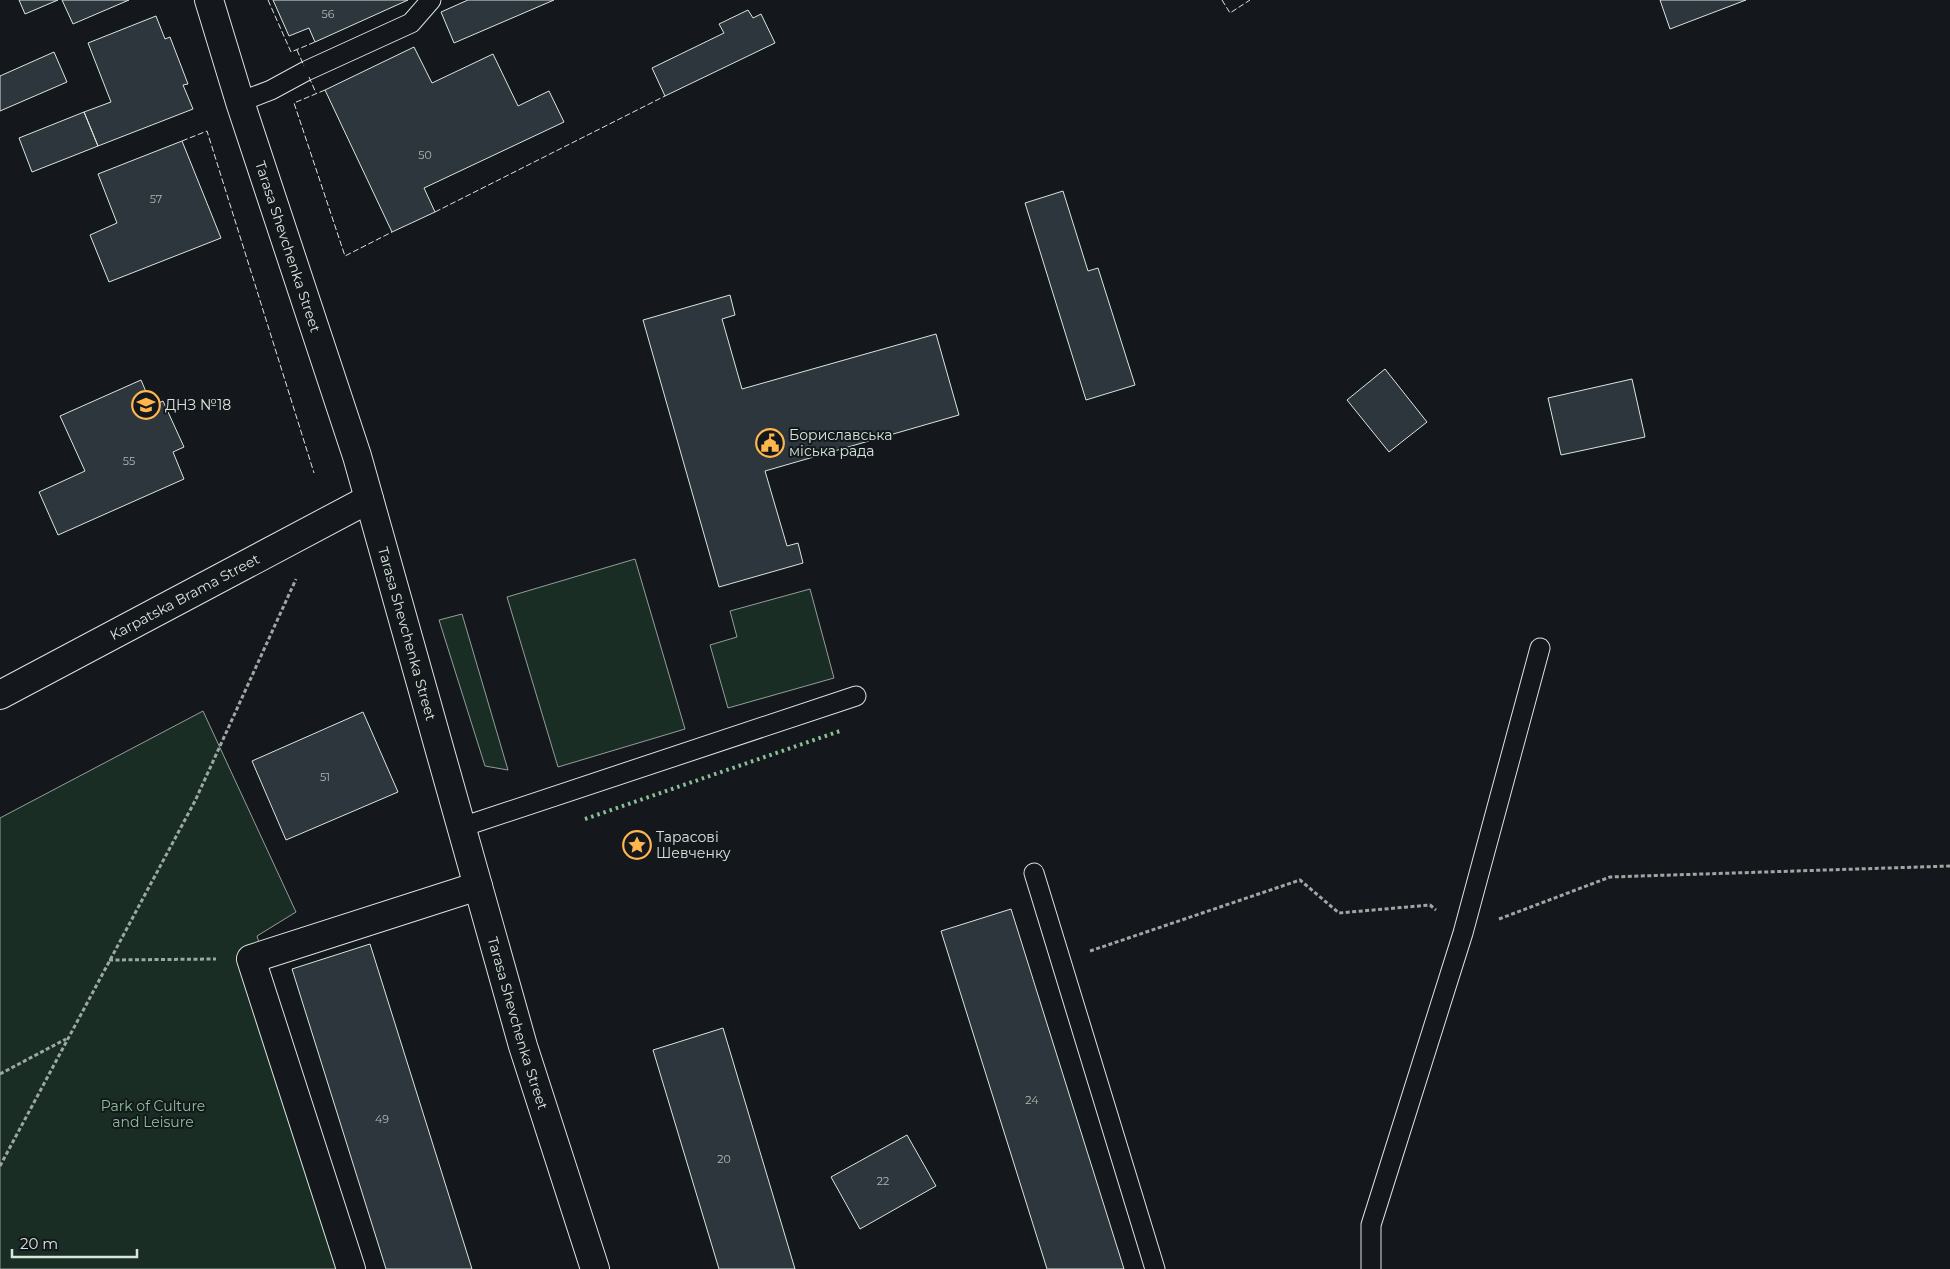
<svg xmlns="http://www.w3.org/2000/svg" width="1950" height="1269" font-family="Montserrat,sans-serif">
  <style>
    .green { fill: #1a2d24; stroke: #939e99 }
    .building { fill: #2c363c; stroke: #d8e6dc }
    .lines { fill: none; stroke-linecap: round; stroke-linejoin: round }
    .lane-casing { stroke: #d8e6dc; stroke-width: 21 }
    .street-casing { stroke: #d8e6dc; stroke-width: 30 }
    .secondary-casing { stroke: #d8e6dc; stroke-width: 30 }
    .path { stroke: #9da8a2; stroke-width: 3; stroke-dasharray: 4 2.5; stroke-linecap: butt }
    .lane { stroke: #14181c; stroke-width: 19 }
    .street { stroke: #14181c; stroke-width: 28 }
    .secondary { stroke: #14181c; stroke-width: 28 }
    .hedge { stroke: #8ac095; stroke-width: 4; stroke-dasharray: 2.5 4; stroke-linecap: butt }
    .fence { stroke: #d8e6dc; stroke-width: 1; stroke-dasharray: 6 2.5; stroke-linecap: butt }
    .labels { text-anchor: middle; stroke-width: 4; stroke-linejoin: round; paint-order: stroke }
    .number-label { font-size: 11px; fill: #adbab4 }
    .street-label { font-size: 14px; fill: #d8e6dc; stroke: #14181c }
    .poi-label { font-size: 14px; fill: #d8e6dc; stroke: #14181c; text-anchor: start }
    .park-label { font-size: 14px; fill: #8ac095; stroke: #14181c }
  </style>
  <rect width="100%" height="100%" fill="#14181c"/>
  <!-- green -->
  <path class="green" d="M635 559 685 729 558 767 507 597Z
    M810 589 834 678 728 708 710 645 737 637 730 611Z
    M462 614 508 770 485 766 439 620Z
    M203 711 296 912 257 936 363 1269H0V818Z"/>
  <!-- building -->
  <path class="building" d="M19 0H58L25 14Z
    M62 0H129L73 24Z
    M273 0H408L315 42 309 28 289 36Z
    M468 0H554L454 43 441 12Z
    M1660 0H1746L1670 29Z
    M748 10 753 18 761 14 775 43 665 96 652 68 724 33 719 24Z
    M156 16 165 39 170 37 188 84 183 85 193 109 98 146 84 112 111 102 88 43Z
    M414 47 432 83 493 54 518 106 549 91 564 122 424 188 435 212 392 232 325 90Z
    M54 52 67 82 0 111V76Z
    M84 112 98 146 32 172 19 138Z
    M182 141 221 238 109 282 90 235 117 223 98 174Z
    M1063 191 1088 271 1098 268 1135 385 1086 400 1025 203Z
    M730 295 735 315 722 319 742 389 936 334 959 415 765 471 787 546 798 543 803 563 719 587 643 320Z
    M1385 369 1427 422 1389 452 1347 400Z
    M1632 379 1645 437 1561 455 1548 398Z
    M141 380 152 406 163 401 184 447 173 452 184 479 58 535 39 492 85 471 60 416Z
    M363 712 398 792 286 840 252 761Z
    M1011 909 1124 1269H1047L941 931Z
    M370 944 472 1269H386L292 969Z
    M723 1028 795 1269H719L653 1050Z
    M907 1135 936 1186 860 1229 831 1177Z"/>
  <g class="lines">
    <defs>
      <path id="lane" d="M240 102 271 90 306 71 411 23 431 0
        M462 827 856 696
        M1034 873 1155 1269
        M1371 1269V1225L1463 933 1540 648"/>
      <g id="street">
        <path id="s1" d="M0 695 369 499"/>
        <path d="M351 1269 251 959 478 886"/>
      </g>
      <g id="secondary">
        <path id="s2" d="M209 0 240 102 357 456 523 1046 595 1269"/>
      </g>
    </defs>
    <!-- lane casing -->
    <use href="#lane" class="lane-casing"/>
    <!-- street casing -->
    <use href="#street" class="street-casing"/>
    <!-- secondary casing -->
    <use href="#secondary" class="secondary-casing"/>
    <!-- path -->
    <path class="path" d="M1499 919 1610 877 1950 866
      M1090 951 1300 880 1339 913 1430 905 1436 910
      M109 960 216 959
      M0 1074 66 1039
      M0 1166 195 801 296 579"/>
    <!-- lane -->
    <use href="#lane" class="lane"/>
    <!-- street -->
    <use href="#street" class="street"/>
    <!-- secondary -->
    <use href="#secondary" class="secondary"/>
    <!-- hedge -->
    <path class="hedge" d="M585 819 840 731"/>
    <!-- fence -->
    <path class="fence" d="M268 0 291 52 315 42
      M1222 0 1230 13 1250 0
      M297 50 304 66
      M309 77 316 93
      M325 90 294 103 345 256 392 232
      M182 141 207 131 314 473
      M435 212 665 96"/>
  </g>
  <!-- icons -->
  <defs>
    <symbol id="school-ring" viewBox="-11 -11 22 22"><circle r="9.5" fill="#14181c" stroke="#ffb74d" stroke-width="1.5"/><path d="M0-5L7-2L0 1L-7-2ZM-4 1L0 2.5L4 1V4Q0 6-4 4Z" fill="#ffb74d"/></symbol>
    <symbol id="civic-ring" viewBox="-11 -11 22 22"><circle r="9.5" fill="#14181c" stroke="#ffb74d" stroke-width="1.5"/><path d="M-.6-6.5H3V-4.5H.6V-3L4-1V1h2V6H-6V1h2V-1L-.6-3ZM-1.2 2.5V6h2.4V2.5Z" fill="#ffb74d"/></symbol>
    <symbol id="sight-ring" viewBox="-11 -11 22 22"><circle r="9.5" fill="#14181c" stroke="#ffb74d" stroke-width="1.5"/><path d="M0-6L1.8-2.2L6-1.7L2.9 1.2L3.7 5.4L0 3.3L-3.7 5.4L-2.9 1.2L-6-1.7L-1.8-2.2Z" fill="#ffb74d"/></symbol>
  </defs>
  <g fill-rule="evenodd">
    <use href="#school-ring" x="130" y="389" width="32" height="32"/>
    <use href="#civic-ring" x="754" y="427" width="32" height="32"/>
    <use href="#sight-ring" x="621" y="829" width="32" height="32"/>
  </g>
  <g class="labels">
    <!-- number labels -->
    <g class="number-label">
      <text x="328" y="18">56</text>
      <text x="425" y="159">50</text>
      <text x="156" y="203">57</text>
      <text x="129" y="465">55</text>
      <text x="325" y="781">51</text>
      <text x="1032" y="1104">24</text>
      <text x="382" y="1123">49</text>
      <text x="724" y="1163">20</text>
      <text x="883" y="1185">22</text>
    </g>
    <!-- street labels -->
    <g class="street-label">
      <text dy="5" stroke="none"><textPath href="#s2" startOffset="259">Tarasa Shevchenka Street</textPath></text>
      <text dy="5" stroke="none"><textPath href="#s1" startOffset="209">Karpatska Brama Street</textPath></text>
      <text dy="5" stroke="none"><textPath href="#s2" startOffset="664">Tarasa Shevchenka Street</textPath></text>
      <text dy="5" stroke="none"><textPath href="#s2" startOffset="1069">Tarasa Shevchenka Street</textPath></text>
    </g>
    <!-- poi labels -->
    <g class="poi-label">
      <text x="165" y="410">ДНЗ №18</text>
      <text x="789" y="440">Бориславська<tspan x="789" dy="16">міська рада</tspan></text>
      <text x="656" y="842">Тарасові<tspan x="656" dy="16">Шевченку</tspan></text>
    </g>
    <!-- park labels -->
    <g class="park-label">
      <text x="153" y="1111">Park of Culture<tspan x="153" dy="16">and Leisure</tspan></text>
    </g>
  </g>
  <!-- scale -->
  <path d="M12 1249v8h125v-8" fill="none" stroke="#d8e6dc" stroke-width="2.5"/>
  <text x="20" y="1249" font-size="15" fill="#d8e6dc" stroke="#14181c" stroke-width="4" paint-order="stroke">20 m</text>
</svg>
